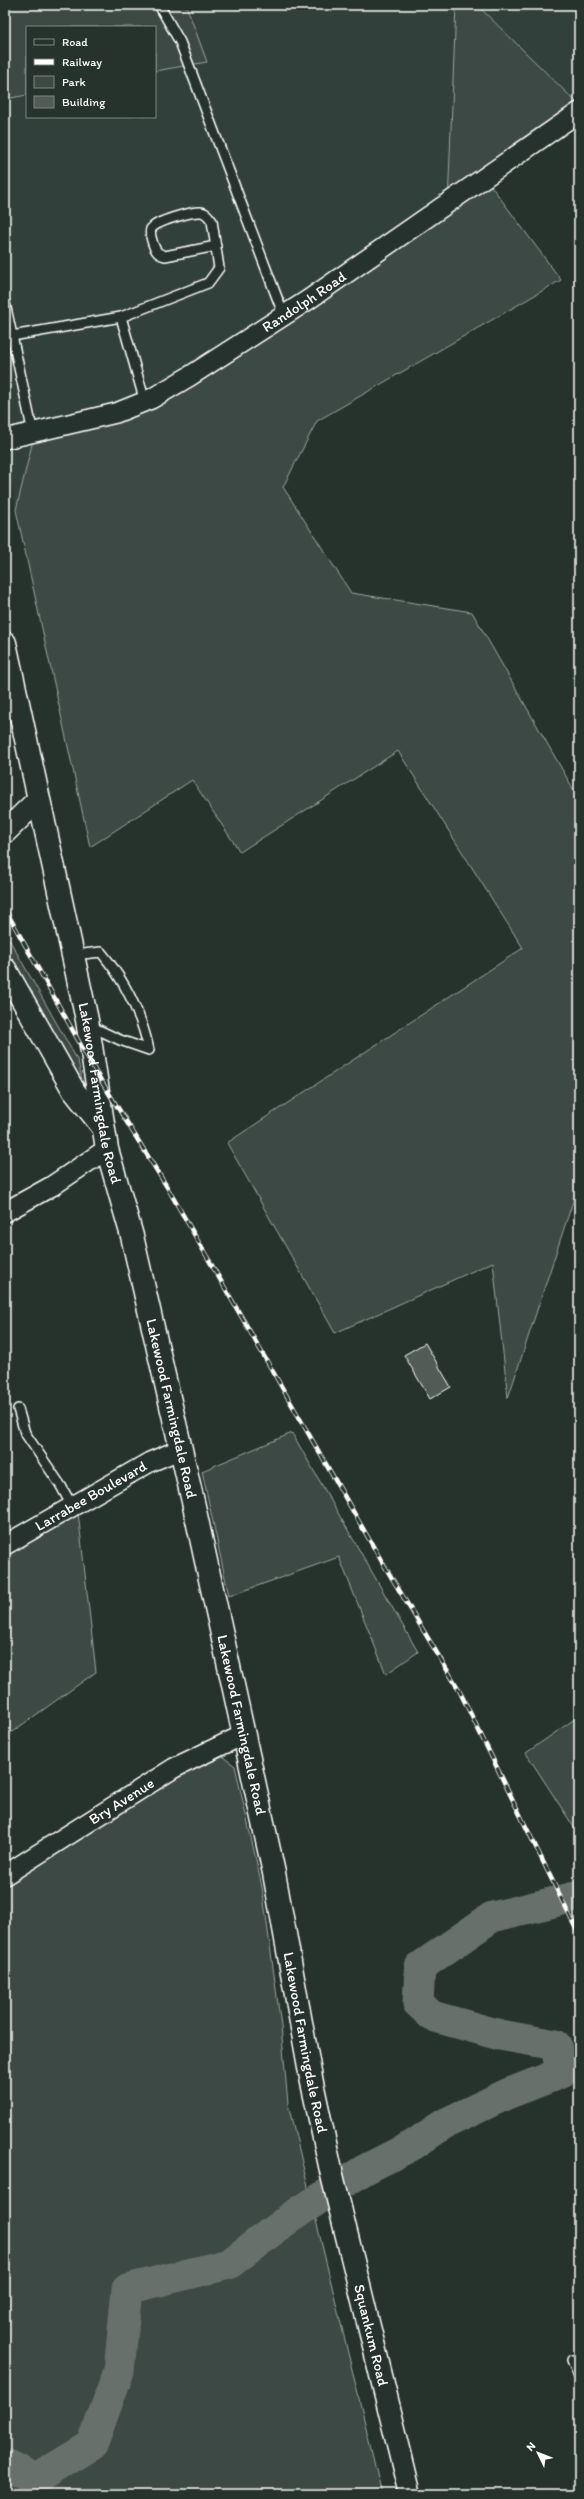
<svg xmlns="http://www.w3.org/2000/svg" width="584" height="2499" font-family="Itim,sans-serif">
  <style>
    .built { fill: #333f3a }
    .green { fill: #3e4944; stroke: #9ea4a2 }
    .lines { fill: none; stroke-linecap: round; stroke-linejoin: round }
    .river { stroke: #67706c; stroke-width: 31 }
    .building { fill: #515c57; stroke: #fff }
    .service-casing { stroke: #fff; stroke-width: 12 }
    .minor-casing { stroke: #fff; stroke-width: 22 }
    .tertiary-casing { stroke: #fff; stroke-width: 25 }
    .primary-casing { stroke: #fff; stroke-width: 25 }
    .service { stroke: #26332d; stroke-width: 9 }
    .minor { stroke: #26332d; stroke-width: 19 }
    .tertiary { stroke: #26332d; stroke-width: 22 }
    .primary { stroke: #26332d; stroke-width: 22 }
    .rail-casing { stroke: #fff; stroke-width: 4.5 }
    .rail { stroke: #26332d; stroke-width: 3; stroke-dasharray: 9; stroke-linecap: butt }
    .labels { text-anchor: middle; stroke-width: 3; stroke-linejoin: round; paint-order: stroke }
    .street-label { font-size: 15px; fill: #fff; stroke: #26332d }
  </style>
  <rect width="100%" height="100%" fill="#26332d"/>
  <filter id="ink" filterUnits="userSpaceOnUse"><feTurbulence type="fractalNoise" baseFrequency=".025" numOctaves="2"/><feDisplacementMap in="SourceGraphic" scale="8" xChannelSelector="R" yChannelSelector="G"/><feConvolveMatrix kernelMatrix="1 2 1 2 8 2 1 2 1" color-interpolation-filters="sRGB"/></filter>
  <g filter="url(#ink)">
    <!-- built -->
    <path class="built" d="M186 5H456L448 204 203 369 33 440 16 510 5 457V99L27 95V117H155V71L207 62Z
      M477 5H579V105Z"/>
    <!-- green -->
    <path class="green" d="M5 5H186L207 62 155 71V27H27V95L5 99Z
      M456 5H477L579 105 486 179 561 280 317 421 283 487 351 593 472 612 579 799V1183L508 1398 493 1262 335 1333 227 1143 523 948 398 751 240 852 192 780 90 847 16 510 33 440 203 369 448 204Z
      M5 932 78 1061 82 1079 77 1080 5 953Z
      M292 1433 418 1652 386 1674 339 1557 229 1596 202 1471Z
      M76 1494 96 1672 5 1737V1538Z
      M579 1716V1835L526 1753Z
      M223 1757 235 1766 262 1887 281 2026 288 2104 382 2494H5V1882L177 1775Z"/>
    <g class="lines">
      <!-- river -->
      <path class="river" d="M5 2464 36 2479 92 2445 119 2371 127 2289 229 2264 291 2217 364 2170 413 2145 444 2124 507 2094 561 2073 556 2045 500 2035 432 2016 418 2003 420 1967 492 1917 579 1896"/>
    </g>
    <!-- building -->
    <path class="building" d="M425 1343 451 1387 430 1399 404 1355Z"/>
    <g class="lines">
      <defs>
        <path id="service" d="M159 5 180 42 284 316
          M5 303 33 433
          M121 317 145 402
          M12 336 121 317 208 283 219 268 212 221C209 217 206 212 200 212 190 212 156 221 151 229 149 234 152 240 153 244 156 252 158 254 165 256L216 246
          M74 955 101 952C125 981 141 1013 149 1050L120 1040 88 1025
          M18 1409 25 1433 61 1486 72 1506
          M572 2360 579 2377"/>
        <g id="minor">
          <path id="s1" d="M5 439 116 413 151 399 190 376 308 300 579 112"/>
          <path d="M5 1212 52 1186 107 1149"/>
          <path id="s2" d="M5 1545 150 1462 179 1450"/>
          <path id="s3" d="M5 1875 174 1768 243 1735"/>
        </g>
        <path id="tertiary" d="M5 832 38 800
          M5 969 74 1091 102 1126"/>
        <g id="primary">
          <path id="s4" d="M5 643 87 1020 107 1149 132 1236 194 1506 274 1873 311 2078 332 2175 410 2494"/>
        </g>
      </defs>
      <!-- service casing -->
      <use href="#service" class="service-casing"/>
      <!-- minor casing -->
      <use href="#minor" class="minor-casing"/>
      <!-- tertiary casing -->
      <use href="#tertiary" class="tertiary-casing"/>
      <!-- primary casing -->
      <use href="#primary" class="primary-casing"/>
      <!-- service -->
      <use href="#service" class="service"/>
      <!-- minor -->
      <use href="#minor" class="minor"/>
      <!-- tertiary -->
      <use href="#tertiary" class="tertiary"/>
      <!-- primary -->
      <use href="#primary" class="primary"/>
      <defs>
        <path id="rail" d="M5 909 97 1074 167 1187 381 1560 458 1688 579 1935"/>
      </defs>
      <!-- rail casing -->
      <use href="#rail" class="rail-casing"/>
      <!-- rail -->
      <use href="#rail" class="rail"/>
    </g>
  </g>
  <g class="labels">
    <!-- street labels -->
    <g class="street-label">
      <text dy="5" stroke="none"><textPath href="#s1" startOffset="333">Randolph Road</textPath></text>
      <text dy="5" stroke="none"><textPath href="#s4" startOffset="460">Lakewood Farmingdale Road</textPath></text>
      <text dy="5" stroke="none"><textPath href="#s4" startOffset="784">Lakewood Farmingdale Road</textPath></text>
      <text dy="5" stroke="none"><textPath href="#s2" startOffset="99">Larrabee Boulevard</textPath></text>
      <text dy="5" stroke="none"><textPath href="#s4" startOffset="1108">Lakewood Farmingdale Road</textPath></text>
      <text dy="5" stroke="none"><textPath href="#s3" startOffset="138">Bry Avenue</textPath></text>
      <text dy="5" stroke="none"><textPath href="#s4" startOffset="1432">Lakewood Farmingdale Road</textPath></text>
      <text dy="5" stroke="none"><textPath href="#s4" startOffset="1732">Squankum Road</textPath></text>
    </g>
  </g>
  <!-- margin -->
  <rect width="584" height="2499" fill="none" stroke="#26332d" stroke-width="20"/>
  <rect x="10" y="10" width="564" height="2479" fill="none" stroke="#fff" stroke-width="1.5" filter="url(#ink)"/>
  <!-- legend -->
  <rect x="26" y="26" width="130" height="92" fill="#26332d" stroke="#7d8581"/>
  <rect x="34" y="39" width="20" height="6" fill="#26332d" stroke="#7d8581"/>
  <text x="62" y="46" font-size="12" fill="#ffffff">Road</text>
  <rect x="34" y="59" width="20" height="6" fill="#ffffff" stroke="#7d8581"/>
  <text x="62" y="66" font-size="12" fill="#ffffff">Railway</text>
  <rect x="34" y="76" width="20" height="12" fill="#3e4944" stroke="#7d8581"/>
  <text x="62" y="86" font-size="12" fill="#ffffff">Park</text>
  <rect x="34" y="96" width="20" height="12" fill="#515c57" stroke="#7d8581"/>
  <text x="62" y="106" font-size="12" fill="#ffffff">Building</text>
  <!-- north arrow -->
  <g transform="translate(538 2453) rotate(313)" stroke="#26332d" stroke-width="3" paint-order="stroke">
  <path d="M0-3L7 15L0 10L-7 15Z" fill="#ffffff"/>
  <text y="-6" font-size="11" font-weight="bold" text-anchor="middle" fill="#ffffff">N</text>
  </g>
</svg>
